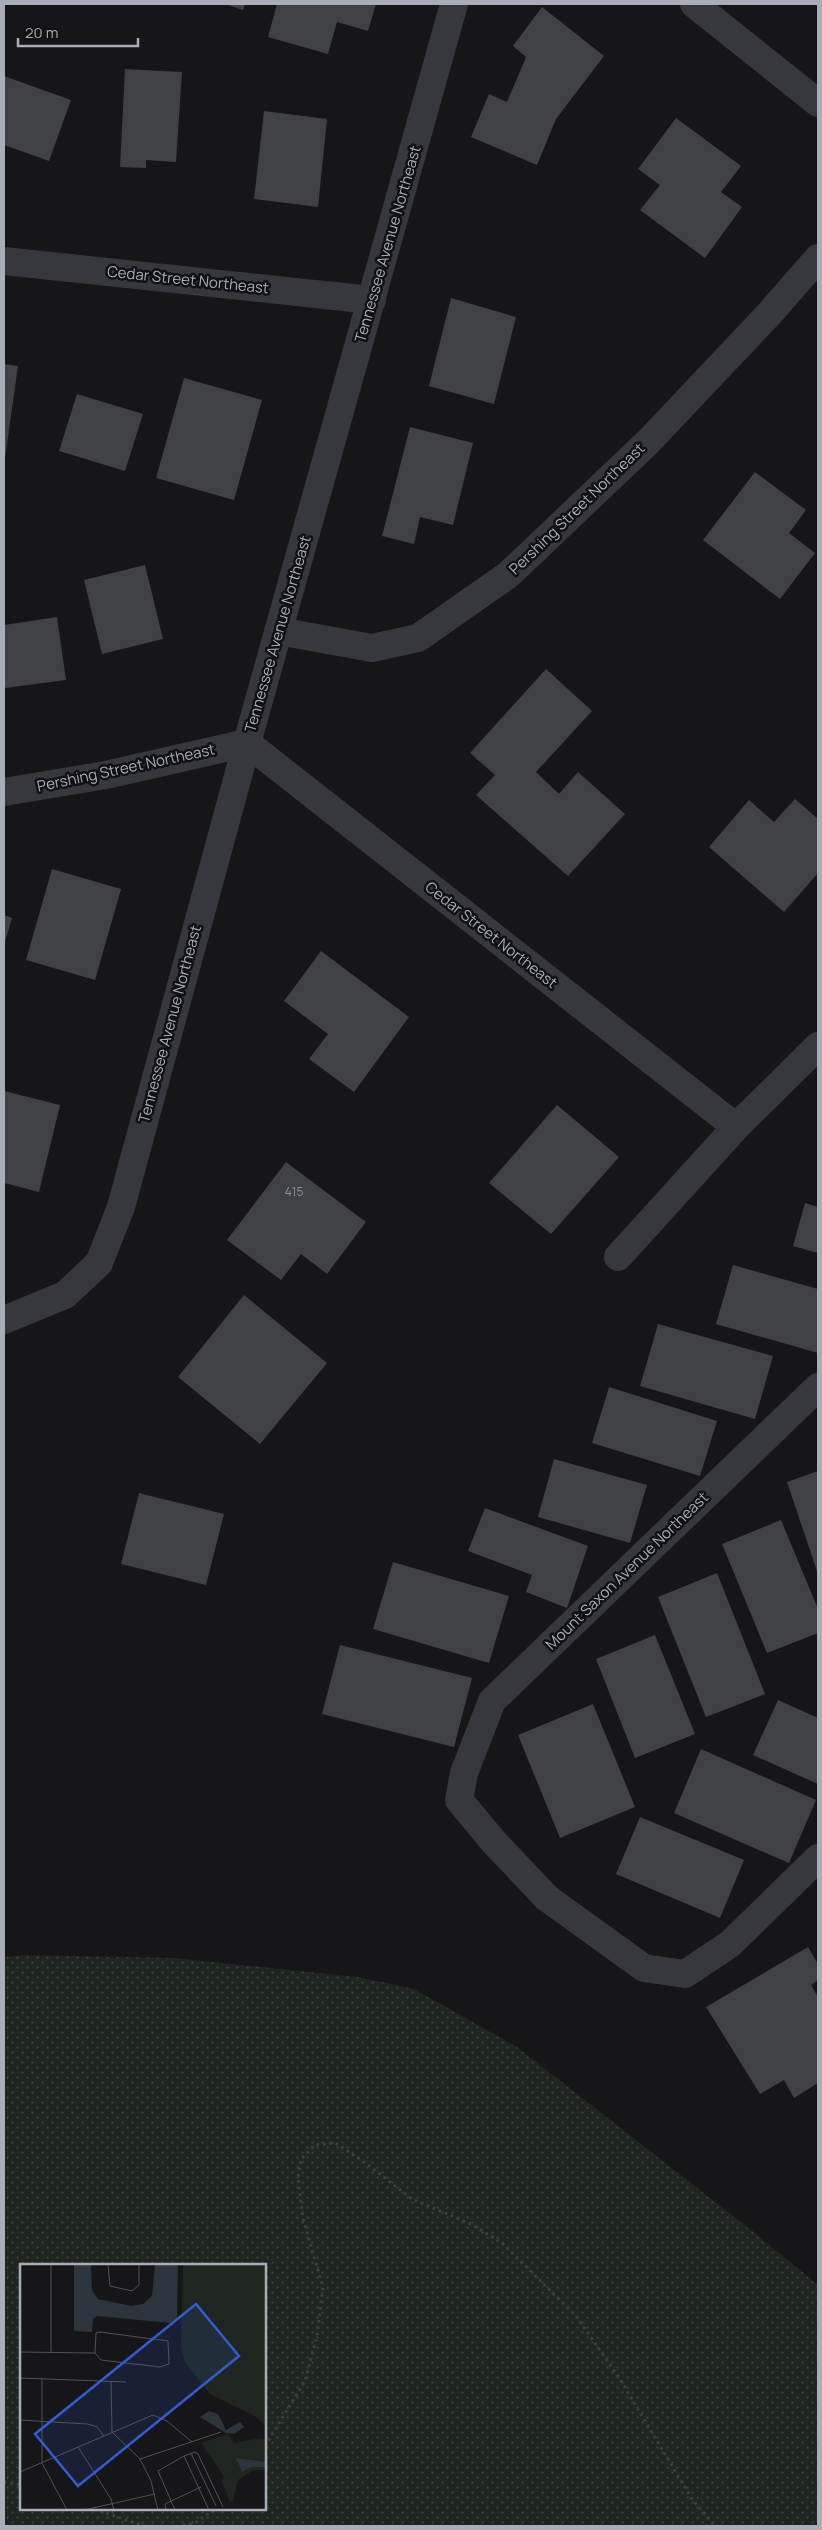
<svg xmlns="http://www.w3.org/2000/svg" width="822" height="2530" font-family="Manrope,sans-serif">
  <style>
    .grass { fill: url(#grass-dots); fill-rule: evenodd }
    .building { fill: #404145 }
    .lines { fill: none; stroke-linecap: round; stroke-linejoin: round }
    .path { stroke: #3d3f44; stroke-width: 3; stroke-dasharray: 2.5 4; stroke-linecap: butt }
    .minor { stroke: #37383d; stroke-width: 28 }
    .labels { text-anchor: middle; stroke-width: 5; stroke-linejoin: round; paint-order: stroke }
    .number-label { font-size: 12px; fill: #8e929b }
    .street-label { font-size: 15px; fill: #a8adb8; stroke: #111113 }
    .inset-road { fill: none; stroke: #505258; stroke-width: 1 }
    .view { fill: #325cd3; fill-opacity: 0.15; stroke: #325cd3; stroke-width: 2.5 }
    .inset-edge { fill: none; stroke: #a8adb8; stroke-width: 2.5 }
  </style>
  <defs>
    <pattern id="grass-dots" width="8" height="8" patternUnits="userSpaceOnUse" patternTransform="scale(1.25)"><rect width="8" height="8" fill="#1e261f"/><path d="M2 2h.1M6 6h.1" fill="none" stroke="#3c433d" stroke-width="1.8" stroke-linecap="round"/></pattern>
  </defs>
  <rect width="100%" height="100%" fill="#161618"/>
  <!-- grass -->
  <path class="grass" d="M24 1955 173 1958 358 1977 414 1989 517 2047 756 2234 818 2285V2526H4V1957ZM21 2265H265V2509H21Z"/>
  <!-- building -->
  <path class="building" d="M225 4H245L243 10Z
    M277 4H376L368 31 337 22 328 54 268 37Z
    M542 7 604 56 556 119 537 165 471 137 489 94 507 102 526 57 513 46Z
    M125 69 182 72 176 162 146 160V168L120 167Z
    M4 76 71 100 49 161 4 145Z
    M264 111 327 119 318 207 254 199Z
    M676 118 741 166 721 192 742 207 705 258 640 210 660 185 638 169Z
    M451 298 516 317 494 404 429 386Z
    M4 364 18 366 5 458H4Z
    M184 378 262 400 234 500 156 478Z
    M77 394 143 414 125 471 59 451Z
    M410 427 473 443 453 525 420 517 414 544 382 536Z
    M755 472 806 510 789 533 815 553 780 599 703 540Z
    M145 565 163 639 102 654 84 580Z
    M57 617 66 680 5 688 4 625Z
    M546 669 592 711 536 772 559 794 578 772 625 814 568 876 476 795 495 775 470 753Z
    M795 799 818 819V873L784 912 709 847 749 800 774 822Z
    M52 869 121 889 95 980 26 960Z
    M4 915 12 918 4 945Z
    M321 951 409 1017 354 1092 309 1059 328 1034 284 1001Z
    M4 1091 60 1105 39 1192 4 1183Z
    M557 1105 619 1157 551 1234 489 1183Z
    M286 1162 366 1222 327 1274 301 1254 281 1280 227 1240Z
    M805 1203 818 1207V1253L793 1246Z
    M733 1265 818 1289V1353L716 1324Z
    M244 1295 327 1363 260 1444 178 1377Z
    M658 1324 773 1356 755 1419 640 1386Z
    M609 1387 717 1421 700 1476 592 1443Z
    M554 1459 647 1485 630 1543 538 1517Z
    M818 1471V1574L787 1482Z
    M139 1493 224 1514 206 1585 121 1564Z
    M485 1508 588 1546 567 1608 526 1592 532 1575 468 1551Z
    M781 1520 818 1609V1633L767 1653 722 1544Z
    M393 1562 509 1596 489 1663 373 1629Z
    M717 1573 765 1694 706 1717 658 1597Z
    M655 1635 695 1734 635 1758 596 1659Z
    M340 1645 472 1678 454 1747 322 1714Z
    M778 1700 818 1718V1784L753 1755Z
    M593 1704 635 1807 560 1838 518 1735Z
    M701 1749 816 1800 789 1863 674 1813Z
    M640 1817 744 1860 720 1918 616 1874Z
    M808 1947 818 1964V1980L811 1985 818 1997V2083L794 2098 784 2080 760 2094 706 2007Z"/>
  <g class="lines">
    <!-- path -->
    <path class="path" d="M265 2446 305 2381 317 2336 323 2287 303 2219 298 2178 301 2159 315 2145 335 2143 363 2161 412 2199 471 2224 502 2243 576 2316 618 2376 692 2499 715 2526
      M4 2482 21 2485
      M94 2509 144 2526
      M183 2526 196 2522 215 2509"/>
    <!-- minor -->
    <path class="minor" d="M694 4 818 103
      M4 261 372 300
      M278 631 372 648 418 638 508 575 648 442 770 313 818 258
      M4 792 106 775 247 743 736 1127
      M618 1257 736 1127 818 1046
      M4 1320 65 1295 99 1263 121 1207 247 743 454 4
      M818 1387 492 1701 464 1773 459 1800 493 1841 547 1898 644 1968 685 1974 730 1944 818 1858"/>
  </g>
  <g class="labels">
    <!-- number labels -->
    <g class="number-label">
      <text x="294" y="1196">415</text>
    </g>
    <!-- street labels -->
    <g class="street-label">
      <text transform="translate(388 244) rotate(-74)" y="5">Tennessee Avenue Northeast</text>
      <text transform="translate(188 280) rotate(6)" y="5">Cedar Street Northeast</text>
      <text transform="translate(577 509) rotate(-44)" y="5">Pershing Street Northeast</text>
      <text transform="translate(278 634) rotate(-74)" y="5">Tennessee Avenue Northeast</text>
      <text transform="translate(126 768) rotate(-12)" y="5">Pershing Street Northeast</text>
      <text transform="translate(491 935) rotate(38)" y="5">Cedar Street Northeast</text>
      <text transform="translate(170 1024) rotate(-75)" y="5">Tennessee Avenue Northeast</text>
      <text transform="translate(627 1571) rotate(-44)" y="5">Mount Saxon Avenue Northeast</text>
    </g>
  </g>
  <!-- overview -->
  <g transform="translate(20 2264)">
    <rect width="246" height="246" fill="#161618"/>
    <path d="M163 1H246V162L233 151 190 130 165 98 161 84Z" fill="#1e261f"/>
    <path d="M208 170 214 179 241 174 246 176V206H234L218 216 213 236 210 238 201 216 205 214 181 179Z" fill="#1e261f"/>
    <path d="M54 1H71L72 26 78 35 111 42 123 40 132 32 135 1H158L157 54 151 59 77 52 73 55 72 68 54 67ZM189 147 198 150 206 166 220 158 224 163 214 170 206 169 180 153ZM216 194 246 198V203H231L222 208Z" fill="#2c353c"/>
    <path class="inset-road" d="M88 1 90 22 112 27 119 21V1M80 68 148 77 149 100 140 103 81 96 75 89 76 69ZM0 88 75 89M31 88V1M0 114 106 118M22 114V199L47 246M91 118 92 168 120 195 131 217 138 246M0 156 68 160 77 163 84 172M58 183 91 235 94 246M171 189 196 242M164 192 175 188 178 190 203 243M120 195 201 168M0 208 133 151 147 157 172 178M64 246 135 230M146 246 145 240 181 223M155 246 138 207 164 192 189 246"/>
    <path class="view" d="M176 40 219 92 58 222 15 170Z"/>
    <rect width="246" height="246" class="inset-edge"/>
  </g>
  <!-- border -->
  <rect width="822" height="2530" fill="none" stroke="#a8adb8" stroke-width="10"/>
  <!-- scale -->
  <path d="M18 38v8h120v-8" fill="none" stroke="#a8adb8" stroke-width="2.5"/>
  <text x="25" y="38" font-size="15" fill="#a8adb8" stroke="#111113" stroke-width="4" paint-order="stroke">20 m</text>
</svg>
